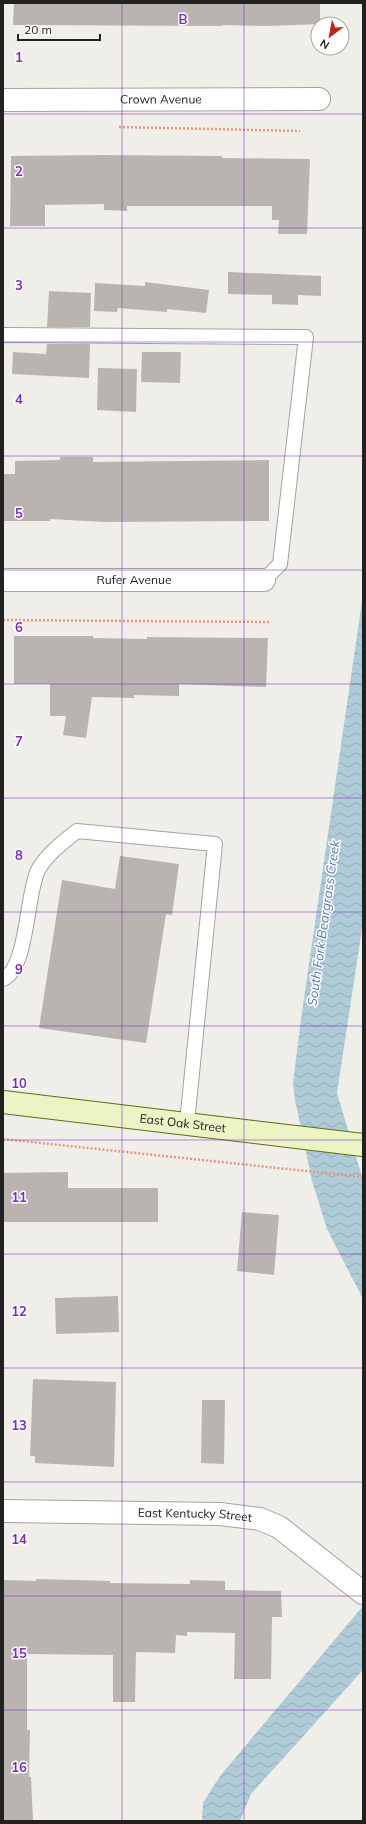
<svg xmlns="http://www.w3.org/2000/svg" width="366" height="1824" font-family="Mulish,sans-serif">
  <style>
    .water { fill: url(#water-waves) }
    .building { fill: #b9b4af }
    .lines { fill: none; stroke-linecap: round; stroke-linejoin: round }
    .service-casing { stroke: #a2a2a2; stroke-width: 16 }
    .minor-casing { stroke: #a2a2a2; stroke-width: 24 }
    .tertiary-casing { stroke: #a2a2a2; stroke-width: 24 }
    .secondary-casing { stroke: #5c6e12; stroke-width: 24 }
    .path { stroke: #ea9480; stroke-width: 2.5; stroke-dasharray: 2 2; stroke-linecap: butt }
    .service { stroke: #fff; stroke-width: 14 }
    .minor { stroke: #fff; stroke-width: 22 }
    .tertiary { stroke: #fff; stroke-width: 22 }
    .secondary { stroke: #ecf3c4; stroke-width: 22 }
    .grid { fill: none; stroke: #7b2cbf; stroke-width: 1; stroke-opacity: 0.55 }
    .labels { text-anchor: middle; stroke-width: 3; stroke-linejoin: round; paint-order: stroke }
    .street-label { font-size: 12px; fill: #212121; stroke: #fff }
    .water-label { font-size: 13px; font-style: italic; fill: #5778a7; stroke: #fff }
    .grid-label { font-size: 13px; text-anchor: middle; font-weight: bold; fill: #7b2cbf; stroke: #fff; stroke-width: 3; stroke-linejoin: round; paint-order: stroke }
  </style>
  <defs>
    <pattern id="water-waves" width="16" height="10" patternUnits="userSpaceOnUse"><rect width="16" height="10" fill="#afcbd8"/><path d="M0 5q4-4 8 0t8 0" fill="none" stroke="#96aeb9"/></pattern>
  </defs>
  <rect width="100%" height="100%" fill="#f0eee9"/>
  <!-- water -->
  <path class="water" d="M363 594V922L337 1093 363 1180V1299L327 1229 312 1181 295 1100 293 1083 301 1019Z
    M363 1606V1670L251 1794 240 1821H202L203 1803 220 1776Z"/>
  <!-- building -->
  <path class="building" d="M14 3H320V24L269 26 222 25V26L13 25Z
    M102 155 222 156V158L310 159 307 234H278L279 220H272V206H127V211L104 210V204L45 205V226H10L11 156Z
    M228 272 321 276V296L298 295V305L272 304V295L228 294Z
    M145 282 209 290 206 313 167 309V312L118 308 117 312 94 311 95 283 145 286Z
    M49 291 91 293 90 327H47Z
    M47 344H90L89 378 12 374 13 352 46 354Z
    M142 352H181L180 383 141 382Z
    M98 368 137 369 136 412 97 410Z
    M60 457H93V462L269 460V521L104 522 50 519V521H3V474H15V461L60 460Z
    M14 636H93V638L147 639V637L268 638 266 687 179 684V696L134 695V698L92 697 86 738 63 735 66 716H50V684H14Z
    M120 856 179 864 172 915 166 914 146 1043 39 1028 62 880 115 889Z
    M68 1172V1188H158V1222H3V1173Z
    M242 1212 279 1215 274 1275 237 1271Z
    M118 1296 119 1332 56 1334 55 1298Z
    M33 1379 116 1382 114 1467 35 1463V1456H30Z
    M202 1400H225L224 1464 201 1463Z
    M36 1579 110 1581V1583L190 1584V1580L225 1581V1590L281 1591 282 1617H272L271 1679H234L235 1633 187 1632V1636L176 1635 175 1653 136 1652 135 1702H113V1655L27 1654V1730H30L29 1777H31L33 1821H3V1580L36 1581Z"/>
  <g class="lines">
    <defs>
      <path id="service" d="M3 335 306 337 280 564 264 580
        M3 979C28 968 26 895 38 870 47 854 63 842 77 831L215 844 187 1123"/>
      <g id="minor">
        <path id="s1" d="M3 100 319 99"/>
        <path id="s2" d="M3 580H264"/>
      </g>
      <g id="tertiary">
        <path id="s3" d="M3 1511 220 1514 260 1519 279 1527 363 1593"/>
      </g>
      <g id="secondary">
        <path id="s4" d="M3 1102 363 1145"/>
      </g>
    </defs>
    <!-- service casing -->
    <use href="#service" class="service-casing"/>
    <!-- minor casing -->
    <use href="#minor" class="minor-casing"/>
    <!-- tertiary casing -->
    <use href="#tertiary" class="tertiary-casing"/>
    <!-- secondary casing -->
    <use href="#secondary" class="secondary-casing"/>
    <!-- path -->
    <path class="path" d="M119 127 300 131
      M3 620 270 622
      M3 1139 363 1177"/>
    <!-- service -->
    <use href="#service" class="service"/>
    <!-- minor -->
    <use href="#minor" class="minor"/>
    <!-- tertiary -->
    <use href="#tertiary" class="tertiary"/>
    <!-- secondary -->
    <use href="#secondary" class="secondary"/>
  </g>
  <!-- grid -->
  <path class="grid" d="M122 3V1821M244 3V1821M3 114H363M3 228H363M3 342H363M3 456H363M3 570H363M3 684H363M3 798H363M3 912H363M3 1026H363M3 1140H363M3 1254H363M3 1368H363M3 1482H363M3 1596H363M3 1710H363"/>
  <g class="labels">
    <!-- street labels -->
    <g class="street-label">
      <text dy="4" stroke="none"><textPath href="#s1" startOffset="158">Crown Avenue</textPath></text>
      <text dy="4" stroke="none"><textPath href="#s2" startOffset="131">Rufer Avenue</textPath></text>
      <text dy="4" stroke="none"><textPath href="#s4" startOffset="181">East Oak Street</textPath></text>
      <text dy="4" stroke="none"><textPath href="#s3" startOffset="192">East Kentucky Street</textPath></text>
    </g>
    <!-- water labels -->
    <g class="water-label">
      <text transform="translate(323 923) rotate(-82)" y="5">South Fork Beargrass Creek</text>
    </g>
  </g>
  <g class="grid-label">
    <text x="183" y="24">B</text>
    <text x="19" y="62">1</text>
    <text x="19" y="176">2</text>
    <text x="19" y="290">3</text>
    <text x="19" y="404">4</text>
    <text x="19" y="518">5</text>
    <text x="19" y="632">6</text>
    <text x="19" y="746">7</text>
    <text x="19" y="860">8</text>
    <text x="19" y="974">9</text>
    <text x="19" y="1088">10</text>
    <text x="19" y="1202">11</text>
    <text x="19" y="1316">12</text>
    <text x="19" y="1430">13</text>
    <text x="19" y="1544">14</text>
    <text x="19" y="1658">15</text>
    <text x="19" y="1772">16</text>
  </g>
  <!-- border -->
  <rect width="366" height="1824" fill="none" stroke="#212121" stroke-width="8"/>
  <!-- north arrow -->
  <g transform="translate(330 36) rotate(212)"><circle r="19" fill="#ffffff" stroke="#a6a6a6"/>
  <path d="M0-3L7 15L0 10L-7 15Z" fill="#ba2618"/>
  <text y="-6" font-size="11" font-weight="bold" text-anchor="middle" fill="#212121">N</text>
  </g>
  <!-- scale -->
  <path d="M18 34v6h82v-6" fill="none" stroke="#212121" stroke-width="2"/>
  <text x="24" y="34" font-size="12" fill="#212121" stroke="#ffffff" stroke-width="3" paint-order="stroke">20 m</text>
</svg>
